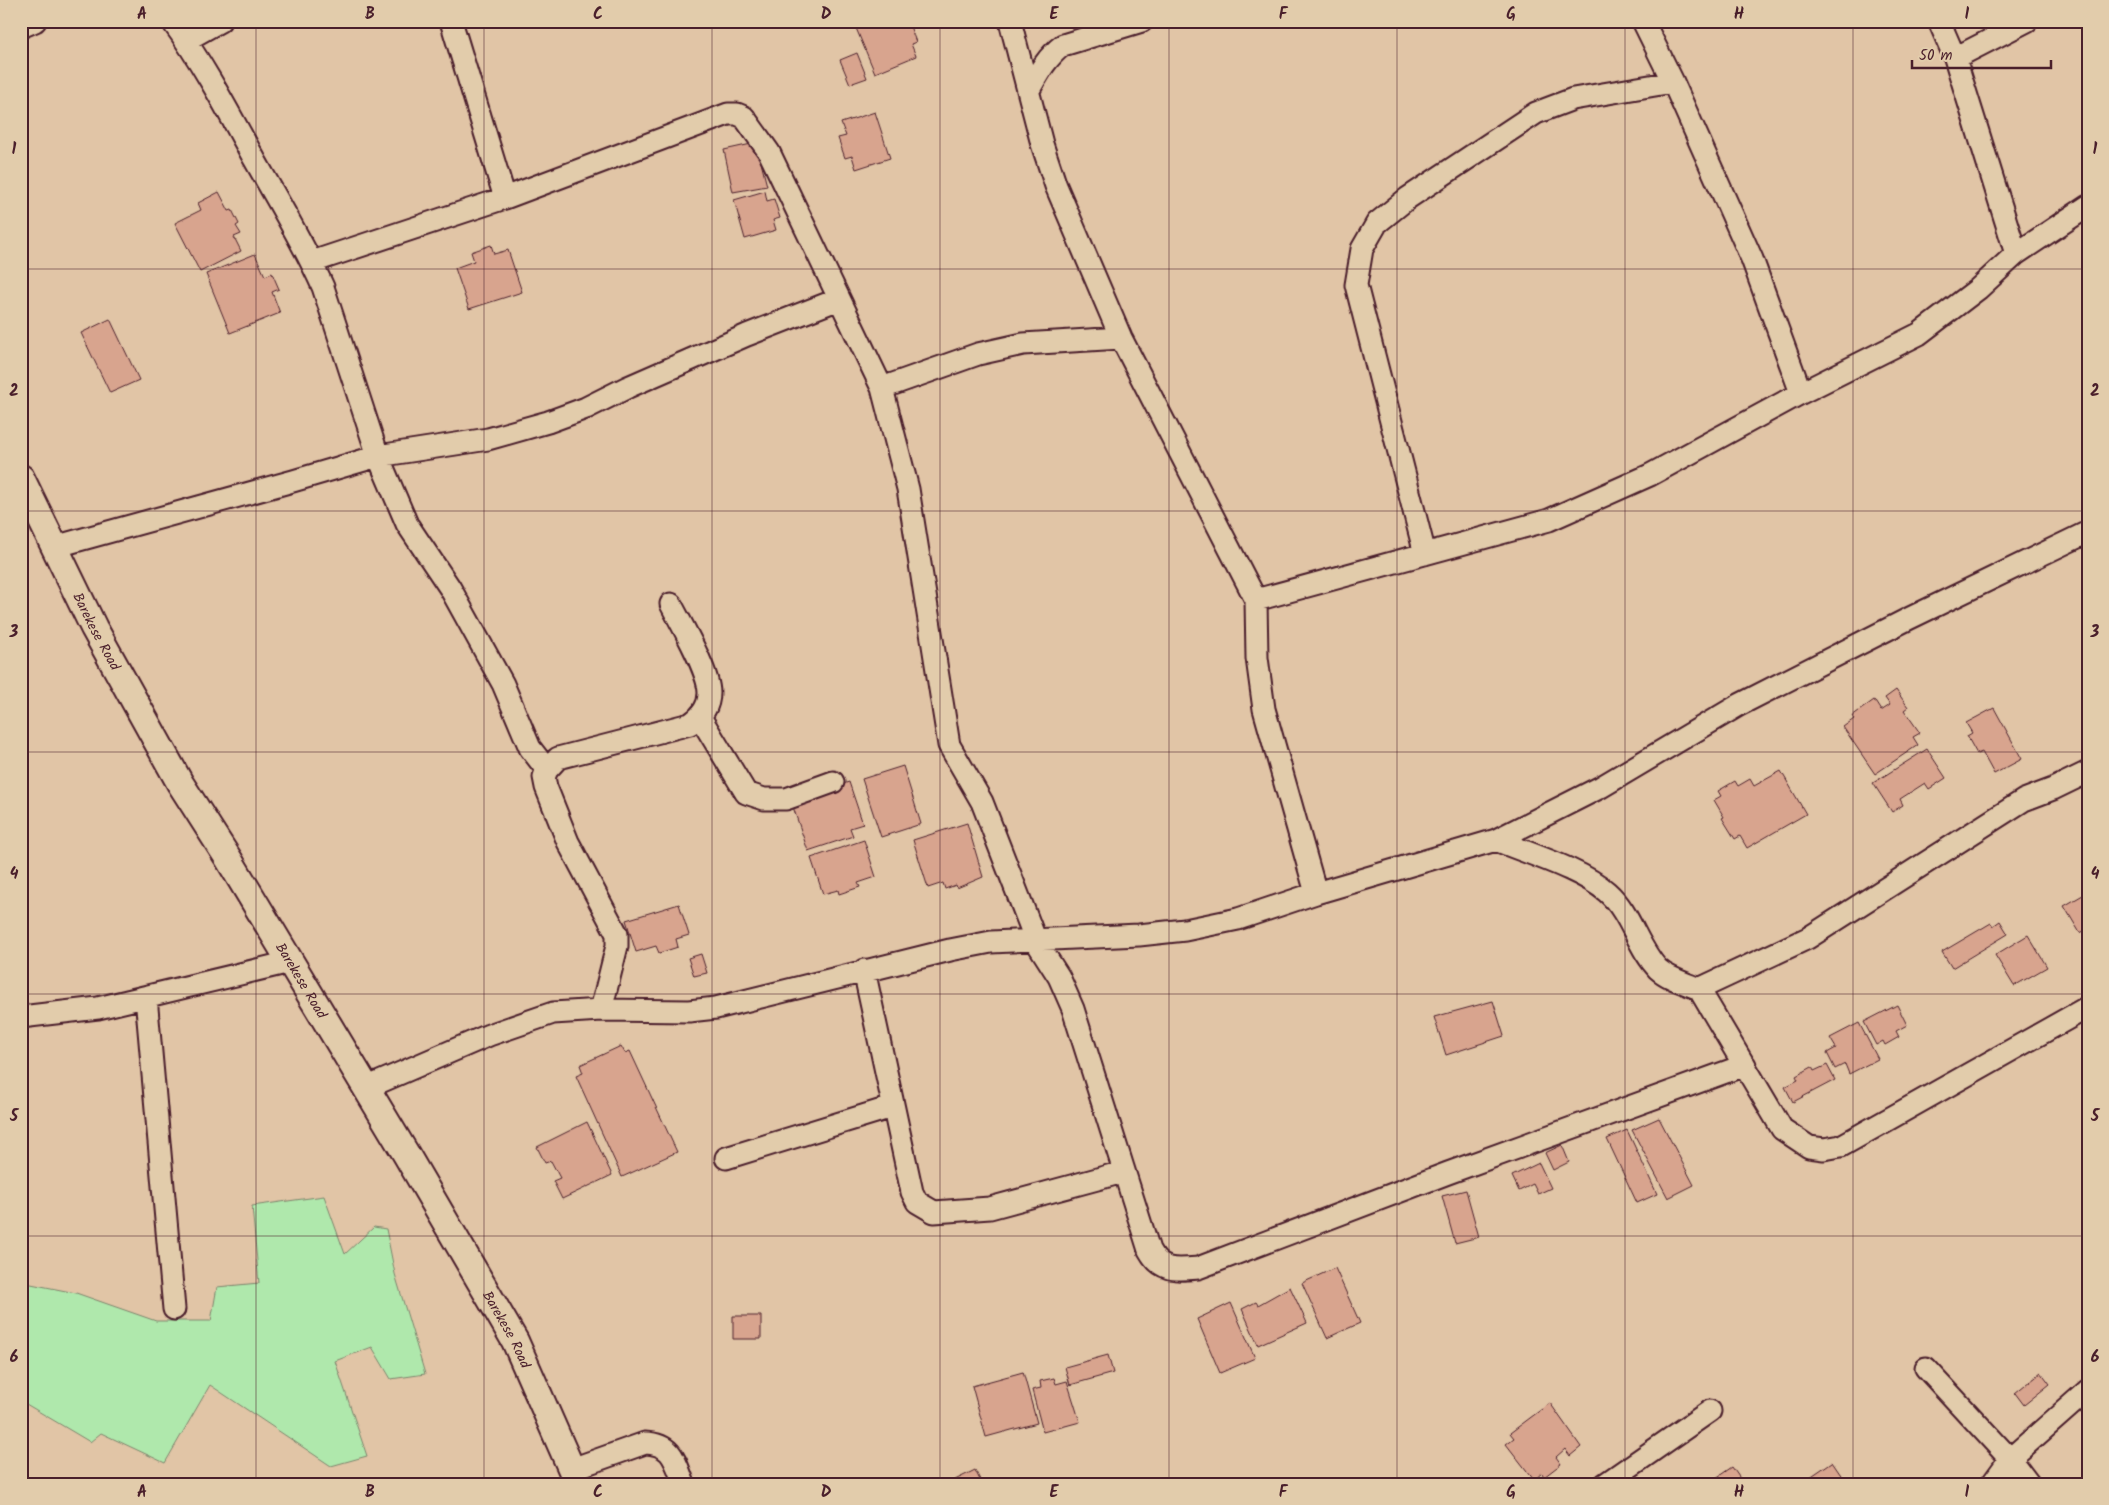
<svg xmlns="http://www.w3.org/2000/svg" width="2109" height="1505" font-family="Kalam,sans-serif">
  <style>
    .green { fill: #afe8ac; stroke: #7c846c }
    .building { fill: #d8a48e; stroke: #4a1f2b }
    .lines { fill: none; stroke-linecap: round; stroke-linejoin: round }
    .minor-casing { stroke: #4a1f2b; stroke-width: 25 }
    .major-casing { stroke: #4a1f2b; stroke-width: 30 }
    .minor { stroke: #e2ccab; stroke-width: 21 }
    .major { stroke: #e2ccab; stroke-width: 26 }
    .grid { fill: none; stroke: #4a1f2b; stroke-width: 1; stroke-opacity: 0.55 }
    .labels { text-anchor: middle; stroke-width: 4.5; stroke-linejoin: round; paint-order: stroke }
    .street-label { font-size: 14px; fill: #4a1f2b; stroke: #e2ccab }
    .neatline { fill: none; stroke: #4a1f2b; stroke-width: 2 }
    .grid-label { font-size: 16px; text-anchor: middle; font-weight: bold; fill: #4a1f2b }
  </style>
  <rect width="100%" height="100%" fill="#e1c5a6"/>
  <filter id="ink" filterUnits="userSpaceOnUse"><feTurbulence type="fractalNoise" baseFrequency=".02" numOctaves="2"/><feDisplacementMap in="SourceGraphic" scale="10" xChannelSelector="R" yChannelSelector="G"/><feConvolveMatrix kernelMatrix="1 2 1 2 8 2 1 2 1" color-interpolation-filters="sRGB"/></filter>
  <g filter="url(#ink)">
    <!-- green -->
    <path class="green" d="M324 1196 345 1254 374 1227 386 1229 395 1274 425 1374 391 1379 372 1347 335 1361 367 1456 331 1466 210 1385 165 1463 101 1433 90 1442 21 1401V1282L76 1293 156 1321H211L217 1287 259 1283 252 1206Z"/>
    <!-- building -->
    <path class="building" d="M853 21H908L916 42 911 44 916 56 875 73Z
      M857 53 867 78 850 84 840 60Z
      M875 112 890 158 856 169 852 156 845 158 838 138 846 136 841 123Z
      M756 143 767 186 733 192 724 150Z
      M765 191 767 201 774 199 780 218 773 220 776 230 745 239 734 200Z
      M219 192 229 211 232 210 239 224 236 226 241 234 234 237 241 251 200 272 175 223 201 210 198 203Z
      M491 245 494 254 508 250 522 292 469 309 455 268 474 261 471 252Z
      M255 254 265 276 272 273 279 289 272 292 280 313 230 333 206 274Z
      M110 319 139 380 110 393 81 333Z
      M1896 690 1908 707 1904 710 1920 733 1913 737 1918 745 1875 774 1843 727 1854 719 1852 716 1874 700 1881 711 1890 705 1885 698Z
      M1994 708 2022 759 1994 774 1982 752 1977 754 1967 736 1972 733 1966 723Z
      M1927 749 1946 778 1929 789 1925 783 1900 799 1903 805 1892 812 1873 783Z
      M903 766 921 824 881 837 862 779Z
      M1781 771 1806 814 1747 848 1740 836 1735 839 1722 818 1724 817 1714 800 1721 796 1718 791 1735 781 1738 786 1750 779 1754 786Z
      M849 782 863 824 850 828 853 836 808 851 791 801Z
      M967 823 983 877 957 888 956 885 945 889 943 883 928 888 913 840Z
      M864 840 876 877 858 883 860 887 839 894 838 890 823 894 811 858Z
      M2088 892V938L2084 931 2080 933 2064 906Z
      M679 904 689 935 676 939 678 947 659 953 656 946 636 952 626 920Z
      M2000 921 2008 934 1952 968 1942 952 1991 923 1993 926Z
      M2028 935 2047 967 2014 986 1995 955Z
      M701 954 707 973 694 976 688 958Z
      M1493 1001 1504 1036 1446 1055 1434 1017Z
      M1897 1005 1907 1025 1896 1031 1899 1037 1885 1045 1883 1041 1876 1045 1864 1022Z
      M1859 1023 1878 1059 1849 1074 1845 1064 1835 1069 1827 1053 1836 1048 1830 1038Z
      M621 1046 625 1053 630 1051 677 1152 622 1177 576 1076 583 1073 580 1065Z
      M1827 1065 1835 1080 1793 1102 1785 1087 1798 1080 1796 1076 1812 1067 1814 1071Z
      M1659 1118 1694 1185 1668 1198 1632 1130Z
      M587 1122 612 1175 562 1199 553 1181 560 1178 551 1161 545 1163 537 1147Z
      M1627 1130 1657 1194 1637 1203 1607 1139Z
      M1562 1145 1569 1162 1553 1170 1545 1153Z
      M1539 1163 1551 1188 1538 1194 1533 1184 1519 1191 1512 1176Z
      M1466 1190 1479 1237 1455 1243 1442 1196Z
      M1335 1268 1360 1323 1327 1338 1302 1283Z
      M1290 1287 1307 1323 1258 1345 1242 1309 1256 1302 1258 1305Z
      M1231 1303 1255 1358 1220 1373 1197 1319Z
      M733 1316H761V1339H733Z
      M1108 1355 1113 1373 1070 1385 1065 1367Z
      M1023 1372 1037 1423 986 1437 972 1386Z
      M2041 1372 2050 1384 2024 1405 2015 1393Z
      M1054 1378 1056 1384 1067 1381 1080 1422 1043 1432 1032 1390 1041 1388 1040 1381Z
      M1550 1403 1581 1447 1570 1456 1565 1449 1556 1457 1561 1464 1544 1477 1542 1473 1534 1480 1506 1444 1514 1438 1510 1433Z
      M1832 1462 1847 1484H1800Z
      M1732 1467 1744 1484H1706L1719 1476Z
      M975 1470 982 1484H947Z"/>
    <g class="lines">
      <defs>
        <path id="minor" d="M172 21C204 65 230 115 256 162 279 203 304 244 323 287L378 456 407 524 450 588 503 684 530 748 547 770
          M451 21 505 198
          M1010 21 1042 144 1056 186 1121 338 1256 600
          M1643 21 1673 82 1752 259 1801 393
          M1939 21 1955 58 2016 254
          M21 27 35 21
          M186 40 220 21
          M1955 58 2027 21
          M1029 90C1039 72 1047 57 1063 45L1142 21
          M312 262 505 198 728 114H737L744 117 769 152 882 388 908 489 949 745 982 802 1036 941 1059 977 1073 1009 1149 1250C1161 1272 1175 1270 1198 1268L1448 1173 1745 1065
          M882 388 978 354 1023 344 1121 338
          M54 547 293 481 378 456 488 439 548 422 586 408 628 387 747 335 839 299
          M1425 554 1356 285 1362 249 1377 223 1408 198 1536 113 1573 99 1673 82
          M700 717 746 793 764 799H786L833 782
          M2088 772 2053 789 2024 800 1808 938 1699 989 1782 1129 1809 1147 1824 1149 1841 1146 2088 1007
          M1496 840C1529 854 1581 869 1607 892 1631 913 1637 947 1658 969 1669 979 1686 983 1699 989
          M1316 893 1264 709 1257 658 1256 600 1549 520 1650 475 1801 393 1919 334 1978 289 2016 254 2088 206
          M864 970 912 1192 917 1202 934 1212 990 1208 1123 1172
          M146 997 174 1309
          M601 1010 617 946V934L568 842 546 787 544 777 547 770 558 758 690 724C701 717 709 707 709 693 709 671 681 624 671 604
          M21 1017 98 1008 290 962
          M366 1088 489 1035 553 1013 601 1010 689 1011 716 1008 950 950 991 942 1139 935 1185 930 1238 919 1316 893 1496 840 1601 787 1739 705 1908 619 2088 532
          M726 1158 892 1107
          M1926 1368 2010 1459 2088 1390
          M572 1469 645 1443C673 1444 675 1461 684 1484
          M1605 1484 1710 1411
          M1992 1484 2010 1459 2029 1484"/>
        <g id="major">
          <path id="s1" d="M21 478 94 628 180 783 228 858 406 1154 515 1341 578 1484"/>
        </g>
      </defs>
      <!-- minor casing -->
      <use href="#minor" class="minor-casing"/>
      <!-- major casing -->
      <use href="#major" class="major-casing"/>
      <!-- minor -->
      <use href="#minor" class="minor"/>
      <!-- major -->
      <use href="#major" class="major"/>
    </g>
  </g>
  <!-- grid -->
  <path class="grid" d="M256 21V1484M484 21V1484M712 21V1484M940 21V1484M1169 21V1484M1397 21V1484M1625 21V1484M1853 21V1484M21 269H2088M21 511H2088M21 752H2088M21 994H2088M21 1236H2088"/>
  <g class="labels">
    <!-- street labels -->
    <g class="street-label">
      <text dy="5" stroke="none"><textPath href="#s1" startOffset="171">Barekese Road</textPath></text>
      <text dy="5" stroke="none"><textPath href="#s1" startOffset="576">Barekese Road</textPath></text>
      <text dy="5" stroke="none"><textPath href="#s1" startOffset="981">Barekese Road</textPath></text>
    </g>
  </g>
  <!-- margin -->
  <rect width="2109" height="1505" fill="none" stroke="#e2ccab" stroke-width="55"/>
  <!-- scale -->
  <path d="M1912 60v8h139v-8" fill="none" stroke="#4a1f2b" stroke-width="2.5"/>
  <text x="1919" y="60" font-size="15" fill="#4a1f2b" stroke="#e2ccab" stroke-width="4" paint-order="stroke">50 m</text>
  <rect x="28" y="28" width="2054" height="1450" class="neatline"/>
  <g class="grid-label">
    <text x="142" y="19">A</text>
    <text x="370" y="19">B</text>
    <text x="598" y="19">C</text>
    <text x="826" y="19">D</text>
    <text x="1054" y="19">E</text>
    <text x="1283" y="19">F</text>
    <text x="1511" y="19">G</text>
    <text x="1739" y="19">H</text>
    <text x="1967" y="19">I</text>
    <text x="14" y="154">1</text>
    <text x="2095" y="154">1</text>
    <text x="14" y="396">2</text>
    <text x="2095" y="396">2</text>
    <text x="14" y="637">3</text>
    <text x="2095" y="637">3</text>
    <text x="14" y="879">4</text>
    <text x="2095" y="879">4</text>
    <text x="14" y="1121">5</text>
    <text x="2095" y="1121">5</text>
    <text x="14" y="1362">6</text>
    <text x="2095" y="1362">6</text>
    <text x="142" y="1497">A</text>
    <text x="370" y="1497">B</text>
    <text x="598" y="1497">C</text>
    <text x="826" y="1497">D</text>
    <text x="1054" y="1497">E</text>
    <text x="1283" y="1497">F</text>
    <text x="1511" y="1497">G</text>
    <text x="1739" y="1497">H</text>
    <text x="1967" y="1497">I</text>
  </g>
</svg>
